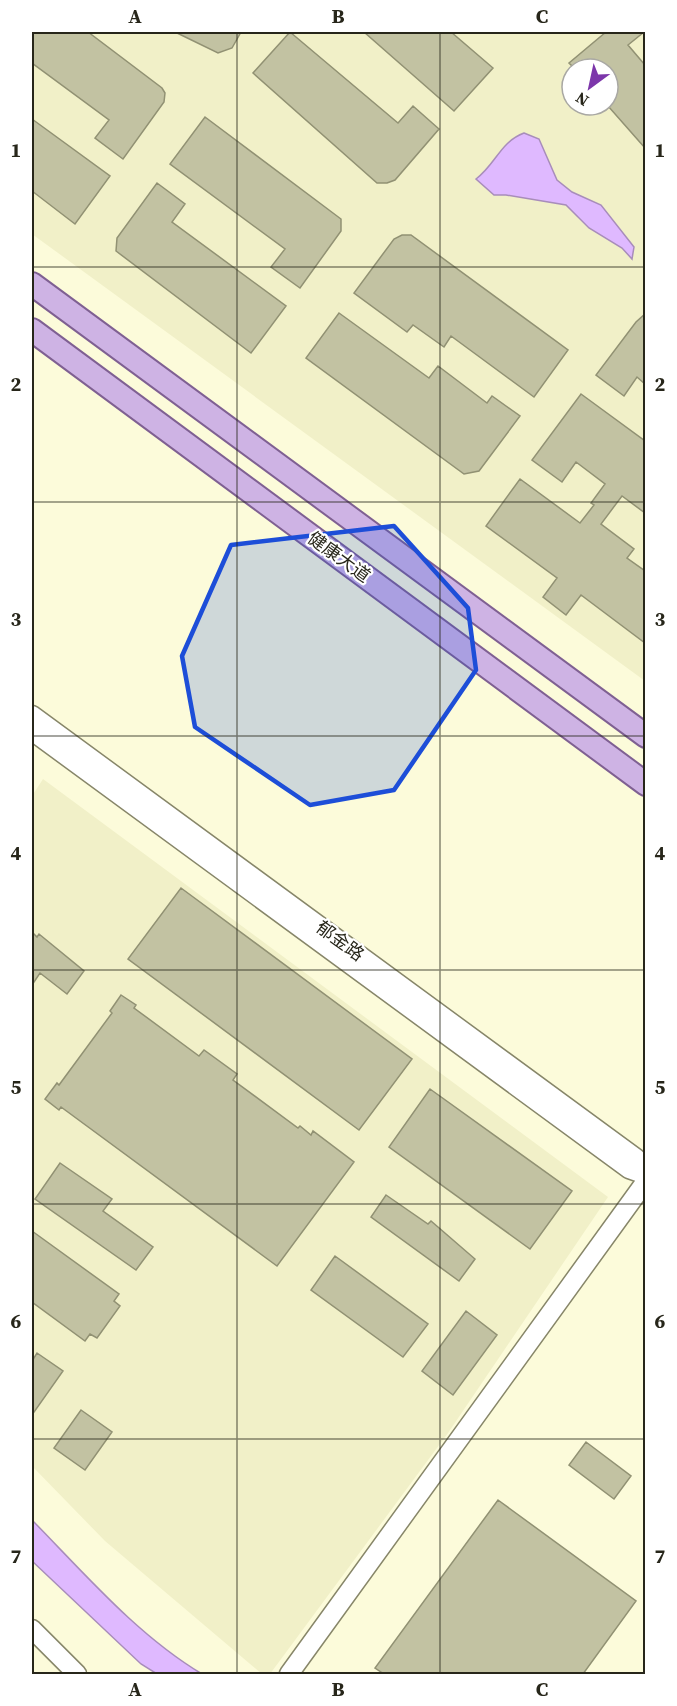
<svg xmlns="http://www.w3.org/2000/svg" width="677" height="1706" font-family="'Source Serif 4','Noto Sans SC',serif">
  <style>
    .built { fill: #f1f0c8; fill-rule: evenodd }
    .water { fill: #dfb9ff; stroke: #a88dba; stroke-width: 1.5 }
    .building { fill: #c2c2a2; stroke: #919173; stroke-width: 1.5 }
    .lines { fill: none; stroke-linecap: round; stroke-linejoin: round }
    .tertiary-casing { stroke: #878669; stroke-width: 21 }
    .primary-casing { stroke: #7f6092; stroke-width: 26 }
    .tertiary { stroke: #fff; stroke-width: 18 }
    .primary { stroke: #ceb3e4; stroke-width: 22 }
    .marked { fill: #1d4ed8; fill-opacity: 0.2; stroke: #1d4ed8; stroke-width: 4.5; stroke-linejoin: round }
    .grid { fill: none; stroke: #27261a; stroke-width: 1.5; stroke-opacity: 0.55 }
    .labels { text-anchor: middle; stroke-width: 4.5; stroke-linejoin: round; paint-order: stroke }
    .street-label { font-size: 18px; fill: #27261a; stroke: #fff }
    .neatline { fill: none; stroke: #27261a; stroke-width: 2 }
    .grid-label { font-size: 20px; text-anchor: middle; font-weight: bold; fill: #27261a }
  </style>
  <rect width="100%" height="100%" fill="#fcfbda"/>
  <!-- built -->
  <path class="built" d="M32 32H645V681L32 234ZM572 69H608V105H572Z
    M43 779 608 1197 448 1433 270 1674H262L105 1541 32 1466V796Z"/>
  <!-- water -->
  <path class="water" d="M524 133 539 139 557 180 572 192 601 205 634 247 632 259 622 248 589 228 566 205 506 195H494L476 179C496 164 500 142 524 133Z
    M32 1520C85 1574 137 1635 202 1674H157L141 1664 32 1561Z"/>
  <!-- building -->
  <path class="building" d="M32 32H88L162 88 165 93 164 102 123 159 95 138 109 120 32 63Z
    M175 32H241L232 48 218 53Z
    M290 32 398 123 413 106 439 129 395 180 387 183H377L253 73Z
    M364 32H451L493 68 454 111Z
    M606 32H644L628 45 645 65V148L608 106V69H575L569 63Z
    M205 117 341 219V231L300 288 271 267 285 249 170 164Z
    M32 119 110 176 75 224 32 191Z
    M157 183 185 204 172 222 286 306 251 353 116 251 117 238Z
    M402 235H411L568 350 534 397 451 336 444 347 413 325 407 332 354 293 394 239Z
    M339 313 429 378 438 366 487 403 492 396 520 416 479 471 464 474 306 358Z
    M645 314V384L637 377 624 396 596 375 636 322Z
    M581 394 645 441V513L622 496 601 524 634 549 627 558 645 571V643L581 595 566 615 543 597 557 578 486 526 520 479 580 523 594 505 591 503 605 484 576 462 562 482 532 460Z
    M181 888 412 1059 359 1130 128 959Z
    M32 932 37 937 39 934 84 971 67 994 40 973 32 985Z
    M121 995 136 1005 134 1008 199 1056 204 1050 237 1074 233 1080 298 1128 300 1126 311 1135 313 1131 354 1162 277 1266 61 1107 59 1110 45 1099 57 1083 59 1085 112 1013 110 1011Z
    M430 1089 572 1191 530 1249 389 1147Z
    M60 1163 112 1199 103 1211 153 1247 136 1270 35 1199Z
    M386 1195 428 1224 431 1221 475 1259 459 1281 371 1217Z
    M32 1231 119 1294 114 1301 120 1306 97 1338 90 1334 85 1341 32 1302Z
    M335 1256 428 1324 403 1357 311 1290Z
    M466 1311 497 1335 453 1395 422 1371Z
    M37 1353 63 1371 32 1415V1361Z
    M81 1410 112 1432 85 1470 54 1448Z
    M586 1442 631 1476 614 1499 569 1465Z
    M498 1500 636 1601 583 1674H384L375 1668Z"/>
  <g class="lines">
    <defs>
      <path id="tertiary" d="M32 715 636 1158 646 1172
        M32 731 629 1169 646 1175
        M32 1629 77 1674
        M289 1674 646 1181"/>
      <path id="primary" d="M32 284 646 736
        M32 330 646 784"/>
    </defs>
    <!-- tertiary casing -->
    <use href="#tertiary" class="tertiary-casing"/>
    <!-- primary casing -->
    <use href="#primary" class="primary-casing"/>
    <!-- tertiary -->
    <use href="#tertiary" class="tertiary"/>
    <!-- primary -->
    <use href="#primary" class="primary"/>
  </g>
  <!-- marked area -->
  <path class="marked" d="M394 526 468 608 476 670 394 790 310 805 195 727 182 656 231 545Z"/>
  <!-- grid -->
  <path class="grid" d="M237 32V1674M440 32V1674M32 267H646M32 502H646M32 736H646M32 970H646M32 1204H646M32 1439H646"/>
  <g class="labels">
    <!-- street labels -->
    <g class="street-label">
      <text transform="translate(339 557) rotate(36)" y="6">健康大道</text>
      <text transform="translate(340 941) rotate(36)" y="6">郁金路</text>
    </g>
  </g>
  <!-- border -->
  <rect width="677" height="1706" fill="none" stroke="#ffffff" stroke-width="66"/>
  <!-- north arrow -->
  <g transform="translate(590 87) rotate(213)"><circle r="28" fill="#ffffff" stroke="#a9a8a3" stroke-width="1.5"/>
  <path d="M0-4.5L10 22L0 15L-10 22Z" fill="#7c36aa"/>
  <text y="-9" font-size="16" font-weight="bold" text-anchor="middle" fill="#27261a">N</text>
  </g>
  <rect x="33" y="33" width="611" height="1640" class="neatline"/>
  <g class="grid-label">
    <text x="135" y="23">A</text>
    <text x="338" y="23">B</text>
    <text x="542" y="23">C</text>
    <text x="16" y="157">1</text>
    <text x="660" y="157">1</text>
    <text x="16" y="391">2</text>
    <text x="660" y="391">2</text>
    <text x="16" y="626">3</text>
    <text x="660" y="626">3</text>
    <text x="16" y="860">4</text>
    <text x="660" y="860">4</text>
    <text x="16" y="1094">5</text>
    <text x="660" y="1094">5</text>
    <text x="16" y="1328">6</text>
    <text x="660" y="1328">6</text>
    <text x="16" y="1563">7</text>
    <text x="660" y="1563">7</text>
    <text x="135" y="1696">A</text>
    <text x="338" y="1696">B</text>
    <text x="542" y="1696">C</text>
  </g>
</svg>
